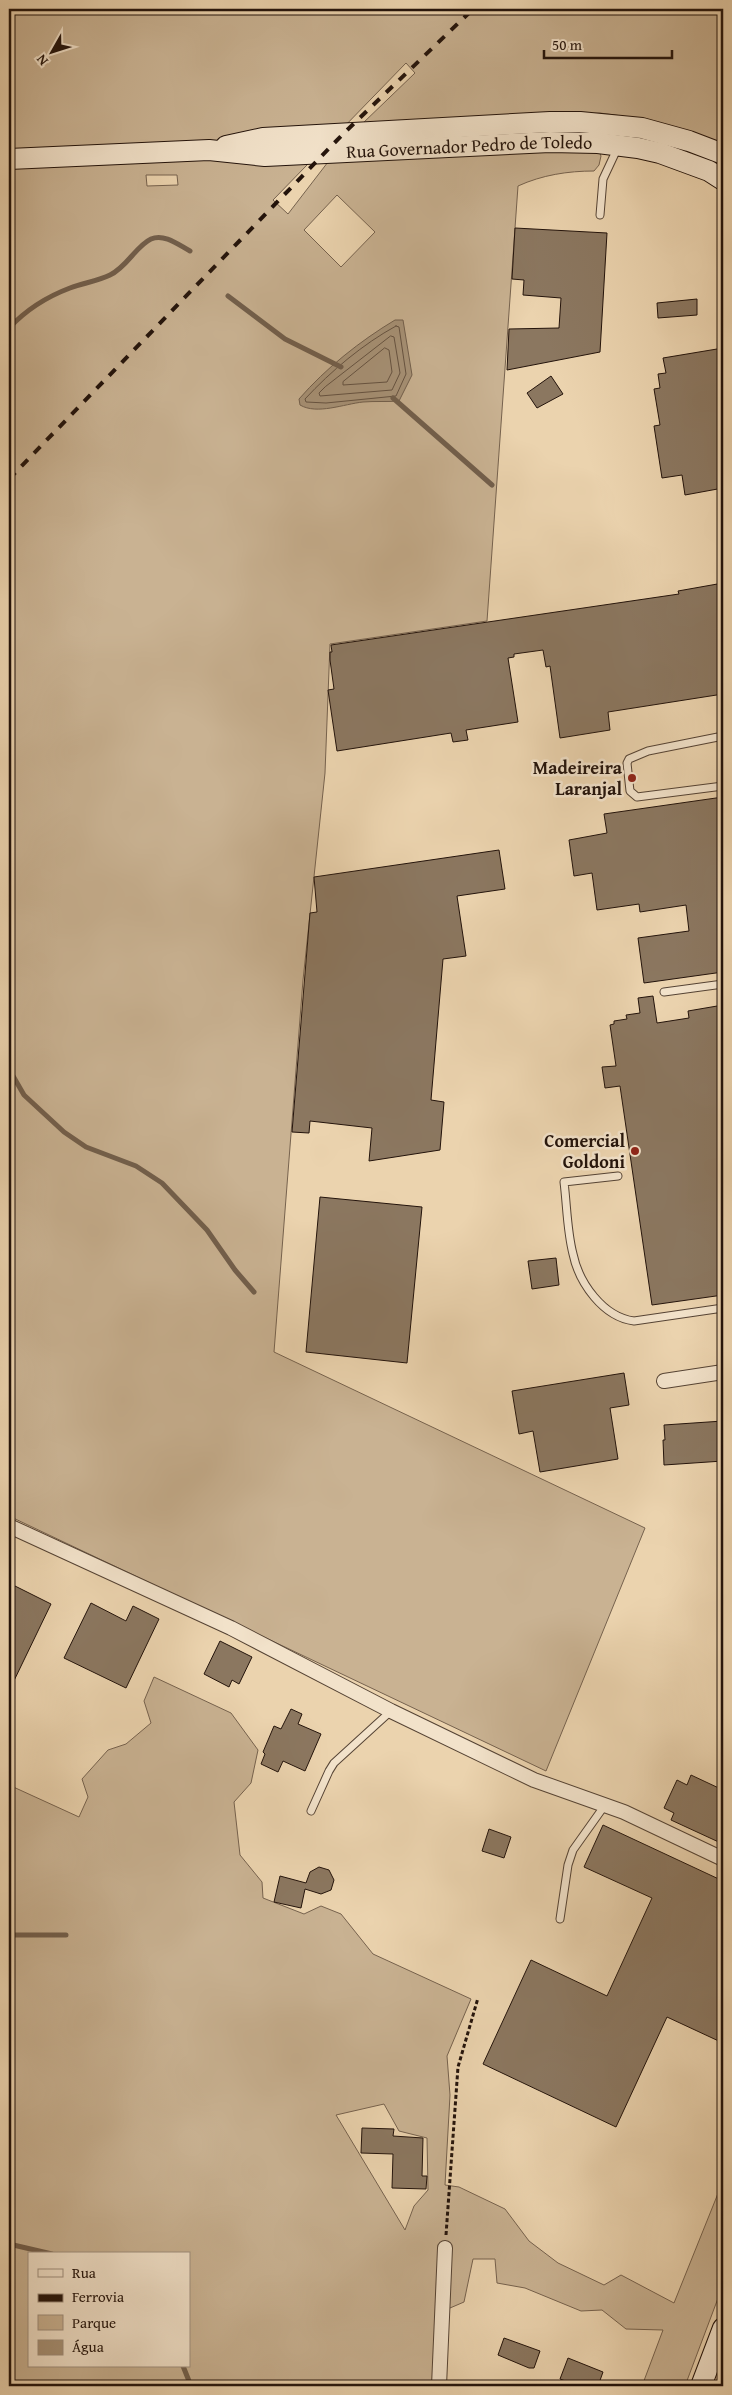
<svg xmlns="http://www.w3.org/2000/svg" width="732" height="2395" font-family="'Gentium Book Plus',serif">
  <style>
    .green { fill: #c9b292; stroke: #76624e; fill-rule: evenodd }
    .water { fill: #a79277; stroke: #725f4c }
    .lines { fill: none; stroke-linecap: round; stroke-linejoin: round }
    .shore { stroke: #655241; stroke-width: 1 }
    .stream { stroke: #725f4c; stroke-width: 5 }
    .building { fill: #8b7760; stroke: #23130b }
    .service-casing { stroke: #554334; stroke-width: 9 }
    .minor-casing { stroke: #554334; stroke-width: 16 }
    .secondary-casing { stroke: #23130b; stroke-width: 22 }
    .path { stroke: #23130b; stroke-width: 3; stroke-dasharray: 4 2.5; stroke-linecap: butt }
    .service { stroke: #f2e2ca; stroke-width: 7 }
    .minor { stroke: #f2e2ca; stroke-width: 14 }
    .secondary { stroke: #f2e2ca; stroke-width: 20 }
    .rail { stroke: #23130b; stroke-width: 4; stroke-dasharray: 9 9; stroke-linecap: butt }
    .poi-dot { fill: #8f2418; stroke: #f2e2ca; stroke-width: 2 }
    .labels { text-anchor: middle; stroke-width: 5; stroke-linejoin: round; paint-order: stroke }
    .street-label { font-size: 18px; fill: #23130b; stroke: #f2e2ca }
    .poi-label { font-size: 18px; font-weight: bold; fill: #23130b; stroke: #f2e2ca; text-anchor: end }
  </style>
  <rect width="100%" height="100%" fill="#ebd3ae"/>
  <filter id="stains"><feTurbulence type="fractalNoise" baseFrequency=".004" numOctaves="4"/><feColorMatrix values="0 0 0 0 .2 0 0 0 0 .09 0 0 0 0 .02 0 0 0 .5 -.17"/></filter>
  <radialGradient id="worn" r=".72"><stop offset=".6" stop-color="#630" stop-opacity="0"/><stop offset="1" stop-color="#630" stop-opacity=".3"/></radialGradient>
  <!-- green -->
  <path class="green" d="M9 9H723V145L644 119 600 113 362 124 415 73 406 63 273 200 288 214 328 162 598 149 601 156 599 165 594 171C568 171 542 175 518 186L487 621 330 644 325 773 303 980 274 1352 645 1528 546 1771 9 1516ZM146 175H177L178 185 147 186ZM337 195 375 232 341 267 304 230Z
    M154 1677 231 1713 258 1750 251 1783 234 1802 240 1855 262 1882 263 1898 304 1914 321 1906 341 1914 373 1954 471 1999 447 2056 450 2095 445 2185 459 2187 505 2209 529 2241 558 2263 604 2285 621 2275 674 2303 723 2181V2285L685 2386H642L663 2330 626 2329 602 2310 581 2311 525 2288 497 2283 495 2259H473L464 2302 450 2308 437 2286 433 2386H9V1785L79 1817 88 1797 82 1779 108 1750 126 1744 151 1723 144 1701ZM384 2104 399 2131 427 2138 428 2190 414 2206 405 2230 336 2115ZM29 2254H189V2366H29Z"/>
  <!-- water -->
  <path class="water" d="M395 320H403L412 375 399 401C387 402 375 401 363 402 344 404 317 415 300 405L299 399C326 368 360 341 395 320Z"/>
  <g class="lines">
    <!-- shore -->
    <path class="shore" d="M396 326 399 327 406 374 396 396 326 403 306 402 305 399C331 371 363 344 396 326Z
      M391 336 394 337 400 373 392 390 320 396 319 393 325 387Z
      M385 348 389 350 392 372 387 382 343 385V382Z"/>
    <!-- stream -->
    <path class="stream" d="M228 296 285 339 341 367
      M9 328C26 310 46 297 70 288 83 283 98 281 110 275 127 267 136 246 151 239 164 233 179 245 190 251
      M393 398 492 485
      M9 1069 24 1095 64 1132 86 1147 136 1166 162 1183 207 1230 235 1270 254 1292
      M9 1935H66
      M9 2244 52 2254
      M183 2366 191 2386"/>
  </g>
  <!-- building -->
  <path class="building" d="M515 228 607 233 600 352 507 370 509 329 559 328 561 298 523 295 524 280 512 279Z
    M697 299V315L658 318 657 303Z
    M723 348V488L685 495 682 475 662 478 654 426 660 425 654 389 660 388 658 374 666 373 663 358Z
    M551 376 563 394 537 408 527 393Z
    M723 583V694L608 712 610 730 560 738 550 666 546 667 543 650 514 654V657L508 658 518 722 466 730 468 740 453 742 451 733 337 751 328 690 334 689 330 660V652H332L331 645 679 594 678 591Z
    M723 797V972L644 983 638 938 689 931 686 905 640 912 639 904 597 910 592 873 574 876 569 840 607 833 604 814Z
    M499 850 505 889 457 896 466 956 443 959 431 1100 444 1102 440 1150 369 1161 372 1128 310 1121 309 1133 292 1132 310 913 317 912 314 877Z
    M653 996 657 1023 689 1018 688 1011 723 1005V1295L652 1305 620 1086 605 1088 602 1067 616 1066 610 1025 614 1024V1021L627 1019 626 1015 640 1013 638 998Z
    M320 1197 422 1207 407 1363 306 1352Z
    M556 1258 559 1285 532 1289 528 1261Z
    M624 1373 629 1405 610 1408 618 1459 540 1472 533 1431 519 1434 512 1391Z
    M723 1421V1461L664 1465 663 1440H665L664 1425Z
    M9 1583 51 1604 9 1691Z
    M91 1603 126 1621 133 1606 159 1619 126 1688 64 1658Z
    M220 1641 252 1657 239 1684 232 1680 229 1687 204 1674Z
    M291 1709 302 1714 298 1724 321 1734 305 1771 283 1761 278 1772 261 1764 265 1754 263 1752 274 1726 281 1729Z
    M691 1775 723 1790V1844L671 1820 674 1813 664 1808 677 1780 687 1785Z
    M603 1825 723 1881V2043L667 2017 616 2127 483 2064 531 1960 607 1996 652 1898 584 1867Z
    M489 1829 511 1837 504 1858 482 1851Z
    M319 1867 329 1870 334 1880 331 1890 321 1894 305 1889 301 1908 274 1902 280 1876 306 1883 310 1872Z
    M362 2128 394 2129 393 2136 423 2138 422 2176H427L426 2189 392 2188 393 2154 361 2153Z
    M504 2338 540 2351 534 2368H529L498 2355Z
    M568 2358 603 2372 598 2386H579L560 2379Z"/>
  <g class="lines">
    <defs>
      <path id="service" d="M600 215 603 179 618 147
        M723 736 648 751 629 759 627 763 630 791 637 797 723 786
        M664 992 723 984
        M618 1176 564 1182C567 1206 567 1231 573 1254 579 1283 603 1317 634 1321L723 1308
        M311 1811 329 1771 334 1763 391 1711
        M560 1919 568 1865 573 1850 605 1805"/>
      <path id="minor" d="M664 1381 723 1372
        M9 1526 231 1628 391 1711 534 1780 624 1812 723 1859
        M439 2386 445 2248"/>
      <g id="secondary">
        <path d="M226 146 263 138 550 122H580L642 128 689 141 723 154"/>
        <path id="s1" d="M9 159 209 150 265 156 550 142 598 143 638 148 660 153 709 171 723 180"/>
        <path d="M701 2386 723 2328"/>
      </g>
    </defs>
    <!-- service casing -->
    <use href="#service" class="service-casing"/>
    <!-- minor casing -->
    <use href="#minor" class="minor-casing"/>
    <!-- secondary casing -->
    <use href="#secondary" class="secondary-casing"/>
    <!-- path -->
    <path class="path" d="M446 2235 458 2067 478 1998"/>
    <!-- service -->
    <use href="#service" class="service"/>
    <!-- minor -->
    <use href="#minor" class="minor"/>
    <!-- secondary -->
    <use href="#secondary" class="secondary"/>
    <!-- rail -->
    <path class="rail" d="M9 479 343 134 473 9"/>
  </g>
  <!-- markers -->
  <g class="poi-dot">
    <circle cx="632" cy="778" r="5"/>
    <circle cx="635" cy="1151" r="5"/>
  </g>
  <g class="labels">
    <!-- street labels -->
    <g class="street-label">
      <text dy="6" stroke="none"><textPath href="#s1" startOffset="461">Rua Governador Pedro de Toledo</textPath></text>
    </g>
    <!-- poi labels -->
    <g class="poi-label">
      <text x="622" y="774">Madeireira<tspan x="622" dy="21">Laranjal</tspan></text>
      <text x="625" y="1147">Comercial<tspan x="625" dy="21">Goldoni</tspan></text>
    </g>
  </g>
  <!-- margin -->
  <rect width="732" height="2395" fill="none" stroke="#ebd3ae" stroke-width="30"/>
  <rect x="10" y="10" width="712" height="2375" fill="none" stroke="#23130b" stroke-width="2.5"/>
  <rect x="15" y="15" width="702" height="2365" fill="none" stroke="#23130b"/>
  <!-- legend -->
  <rect x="28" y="2252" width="162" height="115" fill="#f2e2ca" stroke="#9f8f7e"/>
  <rect x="38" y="2269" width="25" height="8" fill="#f2e2ca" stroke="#9f8f7e"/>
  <text x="72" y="2278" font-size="15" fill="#23130b">Rua</text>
  <rect x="38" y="2294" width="25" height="8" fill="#23130b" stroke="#9f8f7e"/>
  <text x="72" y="2302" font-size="15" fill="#23130b">Ferrovia</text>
  <rect x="38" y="2315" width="25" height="15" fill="#c9b292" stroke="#9f8f7e"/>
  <text x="72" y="2328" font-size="15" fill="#23130b">Parque</text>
  <rect x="38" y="2340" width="25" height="15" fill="#a79277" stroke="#9f8f7e"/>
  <text x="72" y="2352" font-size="15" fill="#23130b">Água</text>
  <!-- north arrow -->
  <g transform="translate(52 52) rotate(231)" stroke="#f2e2ca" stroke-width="4" paint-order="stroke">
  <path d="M0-4L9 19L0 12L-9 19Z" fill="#23130b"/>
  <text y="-8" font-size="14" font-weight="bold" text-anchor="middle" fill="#23130b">N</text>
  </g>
  <!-- scale -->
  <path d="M544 50v8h128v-8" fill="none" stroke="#23130b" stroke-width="2.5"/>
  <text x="552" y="50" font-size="15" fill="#23130b" stroke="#f2e2ca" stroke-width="4" paint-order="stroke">50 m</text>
  <rect width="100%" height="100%" filter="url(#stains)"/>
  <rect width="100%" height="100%" fill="url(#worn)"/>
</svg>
